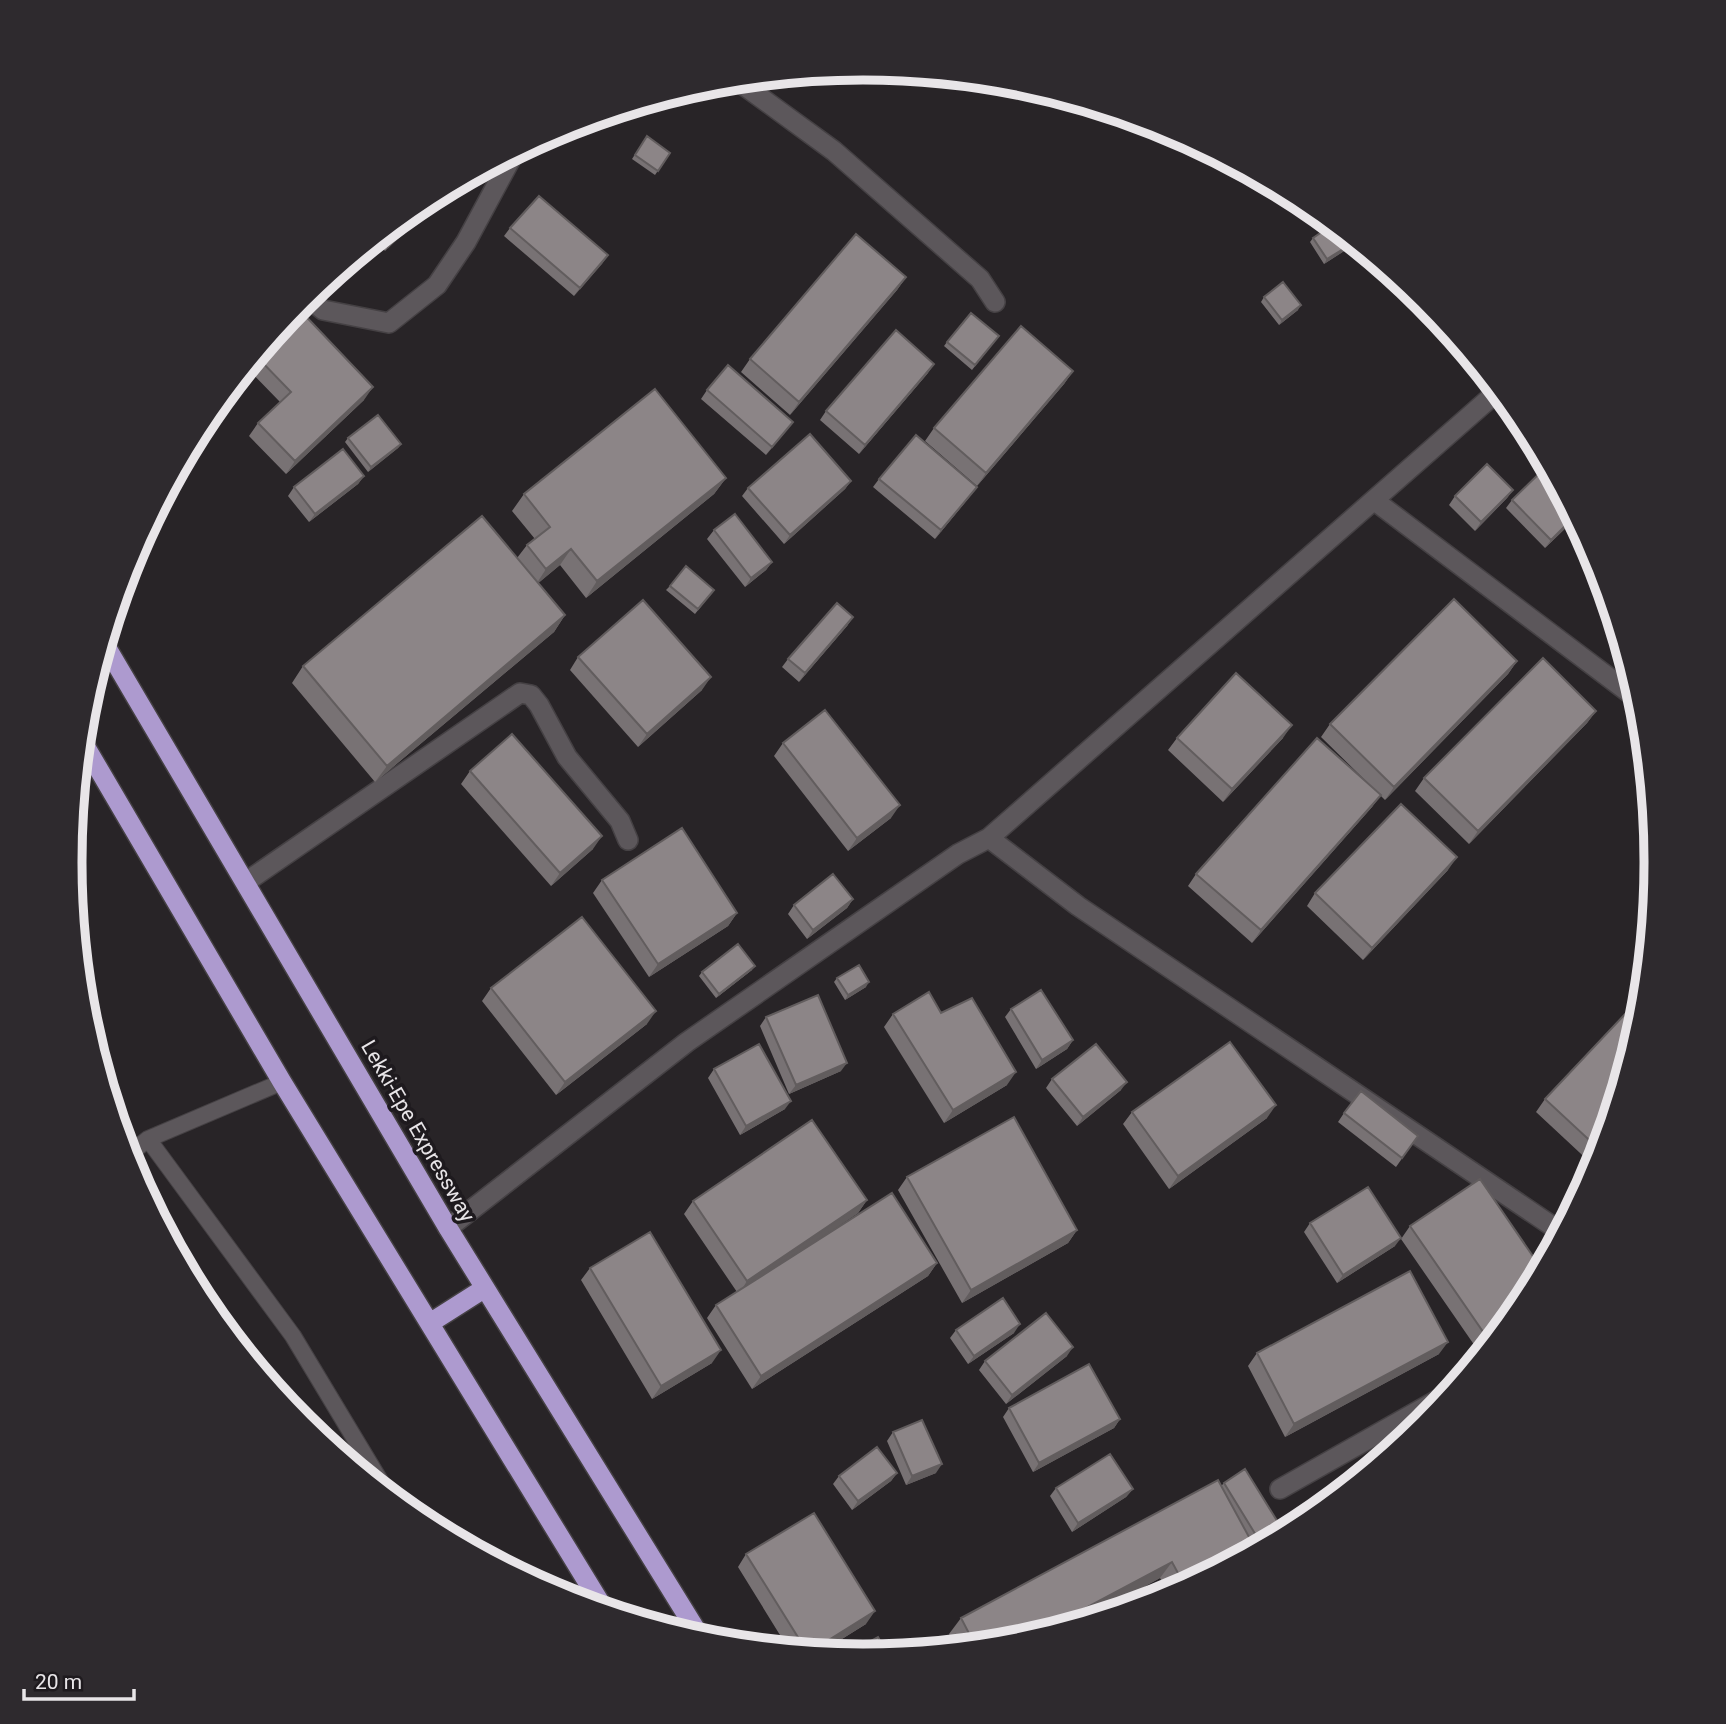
<svg xmlns="http://www.w3.org/2000/svg" width="1726" height="1724" font-family="Roboto,sans-serif">
  <style>
    .lines { fill: none; stroke-linecap: round; stroke-linejoin: round }
    .service-casing { stroke: #454144; stroke-width: 18 }
    .minor-casing { stroke: #454144; stroke-width: 22 }
    .trunk-casing { stroke: #454144; stroke-width: 22 }
    .service { stroke: #5c575b; stroke-width: 16 }
    .minor { stroke: #5c575b; stroke-width: 19 }
    .trunk { stroke: #ad9acf; stroke-width: 19 }
    .wall { fill: #787274 }
    .shaded-wall { fill: #625d5e }
    .building { fill: #8c8587; stroke: #625d5e; stroke-width: 2 }
    .labels { text-anchor: middle; stroke-width: 7; stroke-linejoin: round; paint-order: stroke }
    .street-label { font-size: 21px; fill: #e8e5e8; stroke: #1e1a1e }
    .rim { fill: none; stroke: #e8e5e8; stroke-width: 9 }
  </style>
  <rect width="100%" height="100%" fill="#282427"/>
  <g class="lines">
    <defs>
      <path id="service" d="M148 1139 293 1336 388 1494
        M127 1156 148 1139 282 1082"/>
      <path id="minor" d="M738 81 834 151 980 279 995 302
        M307 297 323 310 389 323 437 285 466 242 514 153
        M1375 501 1640 701
        M989 838 1498 391
        M246 882 520 693 531 695 539 705 567 757 620 821 628 840
        M448 1228 687 1042 958 854 989 838 1078 906 1561 1232
        M1280 1489 1448 1394"/>
      <path id="trunk" d="M104 643 448 1228 701 1638
        M81 739 282 1082 604 1609
        M430 1323 485 1288"/>
    </defs>
    <!-- service casing -->
    <use href="#service" class="service-casing"/>
    <!-- minor casing -->
    <use href="#minor" class="minor-casing"/>
    <!-- trunk casing -->
    <use href="#trunk" class="trunk-casing"/>
    <!-- service -->
    <use href="#service" class="service"/>
    <!-- minor -->
    <use href="#minor" class="minor"/>
    <!-- trunk -->
    <use href="#trunk" class="trunk"/>
  </g>
  <!-- wall -->
  <path class="wall" d="M1139 120 1150 124 1147 128Z
    M647 136 670 153 655 175 632 159Z
    M437 194 420 214 413 209 422 202Z
    M397 222 405 231 385 251 375 240Z
    M510 228 608 255 574 296 504 236Z
    M1313 238 1355 244 1324 264 1310 242Z
    M906 277 897 290 790 415 741 372 750 359Z
    M1264 297 1298 310 1279 325 1261 302Z
    M297 307 364 400 286 474 249 436 258 423 280 402 247 368Z
    M999 336 972 370 944 346 947 342Z
    M1073 371 1064 384 977 486 925 441 934 428Z
    M928 373 859 454 820 420 826 411Z
    M707 390 793 422 766 455 701 399Z
    M348 438 401 444 398 448 368 472 345 442Z
    M1547 466 1575 519 1545 548 1506 508 1512 500Z
    M364 476 358 484 309 522 288 496 294 487Z
    M726 478 714 494 586 598 560 565 538 583 565 615 554 632 375 782 292 683 303 666 517 558 527 545 535 539 512 511 524 494Z
    M879 479 971 495 935 539 873 487Z
    M851 481 845 489 784 544 742 496 748 488Z
    M1513 490 1507 498 1475 531 1449 505 1455 496Z
    M714 530 772 562 766 570 745 587 707 539Z
    M670 586 714 590 695 614 666 590Z
    M853 617 847 626 799 682 782 667 788 659Z
    M578 657 702 690 638 747 570 670Z
    M1517 661 1508 674 1385 800 1380 795 1372 807 1252 943 1188 886 1196 874 1373 788 1321 737 1330 724Z
    M1596 711 1587 723 1469 844 1415 791 1424 778Z
    M1177 738H1283L1223 802 1168 750Z
    M783 743 891 818 848 851 774 756Z
    M470 771 593 849 551 886 461 784Z
    M1448 870 1363 960 1307 906 1315 893Z
    M602 880 737 913 728 926 649 977 593 893Z
    M853 899 847 908 807 939 788 914 794 905Z
    M752 970 716 998 699 976 702 972Z
    M837 978 866 987 845 1000 834 982Z
    M491 988 647 1024 556 1095 482 1001Z
    M1011 1009 1073 1040 1067 1049 1036 1069 1005 1017Z
    M941 1013 1007 1085 944 1123 884 1027 893 1014Z
    M766 1017 841 1071 789 1094 760 1026Z
    M1641 1017 1597 1163 1594 1166 1536 1112 1545 1099Z
    M714 1069 785 1109 740 1135 708 1078Z
    M1052 1079 1121 1090 1077 1126 1046 1088Z
    M1132 1112 1267 1118 1169 1189 1123 1124Z
    M1344 1113 1418 1136 1396 1167 1338 1122Z
    M907 1177 1077 1230 1068 1243 962 1303 898 1190Z
    M867 1200 858 1213 801 1251 937 1263 928 1276 752 1389 707 1318 716 1305 737 1292 684 1214 693 1201Z
    M1310 1223 1395 1246 1337 1283 1304 1232Z
    M1410 1226 1523 1303 1497 1335 1477 1349 1401 1239Z
    M590 1268 712 1363 652 1399 581 1280Z
    M956 1330 1014 1333 968 1364 950 1338Z
    M1257 1353 1439 1354 1285 1437 1248 1366Z
    M1067 1356 1006 1404 979 1370 985 1361Z
    M1009 1408 1120 1419 1114 1428 1033 1472 1003 1417Z
    M893 1432 936 1473 906 1485 887 1441Z
    M897 1473 891 1481 852 1510 833 1484 839 1476Z
    M1224 1483 1284 1532 1169 1594 1160 1578 1080 1622 1017 1641 956 1647 949 1634 961 1618 1221 1486Z
    M1056 1488 1133 1489 1126 1497 1072 1532 1050 1496Z
    M746 1554 866 1624 821 1652 788 1648 738 1567Z"/>
  <!-- shaded-wall -->
  <path class="shaded-wall" d="M1353 243 1355 244 1324 264 1327 259Z
    M608 255 602 264 574 296 580 288Z
    M906 277 897 290 790 415 799 402Z
    M1301 305 1298 310 1279 325 1282 320Z
    M934 364 928 373 859 454 865 445Z
    M1073 371 1064 384 977 486 986 473Z
    M373 387 364 400 286 474 295 461Z
    M793 422 787 430 766 455 772 447Z
    M401 444 398 448 368 472 371 467Z
    M364 476 358 484 309 522 315 514Z
    M726 478 714 494 586 598 597 581Z
    M851 481 845 489 784 544 790 535Z
    M977 487 971 495 935 539 941 530Z
    M1513 490 1507 498 1475 531 1481 522Z
    M1574 517 1575 519 1545 548 1551 540Z
    M571 549 560 565 535 586 546 569Z
    M772 562 766 570 745 587 751 578Z
    M565 615 554 632 375 782 387 766Z
    M853 617 847 626 799 682 805 673Z
    M1517 661 1508 674 1385 800 1394 787Z
    M711 677 702 690 638 747 647 734Z
    M1596 711 1587 723 1469 844 1478 831Z
    M1292 725 1283 738 1223 802 1232 789Z
    M1381 795 1372 807 1252 943 1261 930Z
    M900 805 891 818 848 851 857 838Z
    M602 836 593 849 551 886 560 873Z
    M1457 857 1448 870 1363 960 1372 948Z
    M853 899 847 908 807 939 813 930Z
    M737 913 728 926 649 977 658 964Z
    M755 966 752 970 716 998 719 994Z
    M869 982 866 987 845 1000 848 995Z
    M656 1011 647 1024 556 1095 565 1082Z
    M1073 1040 1067 1049 1036 1069 1042 1060Z
    M847 1063 841 1071 789 1094 796 1085Z
    M1016 1072 1007 1085 944 1123 953 1110Z
    M1127 1082 1121 1090 1077 1126 1083 1117Z
    M791 1101 785 1109 740 1135 746 1126Z
    M1276 1105 1267 1118 1169 1189 1178 1176Z
    M867 1200 858 1213 739 1294 747 1281Z
    M1077 1230 1068 1243 962 1303 971 1290Z
    M1401 1238 1395 1246 1337 1283 1343 1275Z
    M937 1263 928 1276 752 1389 761 1376Z
    M1509 1320 1497 1335 1477 1349 1486 1336Z
    M1020 1324 1014 1333 968 1364 974 1356Z
    M1448 1342 1439 1354 1285 1437 1294 1424Z
    M1073 1347 1067 1356 1006 1404 1012 1395Z
    M721 1350 712 1363 652 1399 661 1386Z
    M1120 1419 1114 1428 1033 1472 1039 1463Z
    M942 1464 936 1473 906 1485 912 1476Z
    M897 1473 891 1481 852 1510 858 1501Z
    M1133 1489 1126 1497 1072 1532 1078 1523Z
    M1172 1562 1160 1578 1080 1622 1035 1635Z
    M875 1611 866 1624 821 1652 811 1651Z"/>
  <!-- building -->
  <path class="building" d="M647 136 670 153 658 171 635 155Z
    M435 195 423 210 418 206 422 202Z
    M539 196 608 255 580 288 510 228Z
    M397 222 405 231 388 247 379 237Z
    M1332 225 1353 243 1327 259 1313 238Z
    M856 234 906 277 799 402 750 359Z
    M1283 282 1301 305 1282 320 1264 297Z
    M297 307 373 387 295 461 258 423 291 392 256 356Z
    M971 313 999 336 975 365 947 342Z
    M1021 326 1073 371 986 473 934 428Z
    M896 330 934 364 865 445 826 411Z
    M728 365 793 422 772 447 707 390Z
    M655 389 726 478 597 581 571 549 546 569 527 545 550 527 524 494Z
    M378 415 401 444 371 467 348 438Z
    M810 434 851 481 790 535 748 488Z
    M916 435 977 487 941 530 879 479Z
    M343 449 364 476 315 514 294 487Z
    M1487 464 1513 490 1481 522 1455 496Z
    M1547 466 1574 517 1551 540 1512 500Z
    M735 514 772 562 751 578 714 530Z
    M482 516 565 615 387 766 303 666Z
    M686 566 714 590 698 609 670 586Z
    M1454 599 1517 661 1394 787 1330 724Z
    M643 600 711 677 647 734 578 657Z
    M837 603 853 617 805 673 788 659Z
    M1543 658 1596 711 1478 831 1424 778Z
    M1236 673 1292 725 1232 789 1177 738Z
    M825 710 900 805 857 838 783 743Z
    M512 734 602 836 560 873 470 771Z
    M1317 738 1381 795 1261 930 1196 874Z
    M1401 804 1457 857 1372 948 1315 893Z
    M682 828 737 913 658 964 602 880Z
    M833 874 853 899 813 930 794 905Z
    M582 917 656 1011 565 1082 491 988Z
    M738 944 755 966 719 994 702 972Z
    M859 965 869 982 848 995 837 978Z
    M1041 990 1073 1040 1042 1060 1011 1009Z
    M929 992 941 1013 972 998 1016 1072 953 1110 893 1014Z
    M1644 994 1641 1017 1601 1151 1545 1099Z
    M818 995 847 1063 796 1085 766 1017Z
    M1230 1042 1276 1105 1178 1176 1132 1112Z
    M759 1044 791 1101 746 1126 714 1069Z
    M1096 1044 1127 1082 1083 1117 1052 1079Z
    M1361 1091 1418 1136 1402 1158 1344 1113Z
    M1014 1117 1077 1230 971 1290 907 1177Z
    M812 1120 867 1200 747 1281 693 1201Z
    M1480 1179 1541 1268 1523 1303 1509 1320 1486 1336 1410 1226Z
    M1368 1187 1401 1238 1343 1275 1310 1223Z
    M892 1193 937 1263 761 1376 716 1305Z
    M650 1232 721 1350 661 1386 590 1268Z
    M1410 1271 1448 1342 1294 1424 1257 1353Z
    M1003 1298 1020 1324 974 1356 956 1330Z
    M1046 1313 1073 1347 1012 1395 985 1361Z
    M1089 1364 1120 1419 1039 1463 1009 1408Z
    M922 1420 942 1464 912 1476 893 1432Z
    M877 1447 897 1473 858 1501 839 1476Z
    M1110 1454 1133 1489 1078 1523 1056 1488Z
    M1245 1469 1284 1532 1262 1545 1224 1483Z
    M1218 1480 1255 1548 1185 1586 1172 1562 1035 1635 1017 1641 975 1645 961 1618Z
    M814 1513 875 1611 811 1651 806 1650 746 1554Z
    M878 1637 887 1653 863 1656 847 1654Z"/>
  <g class="labels">
    <!-- street labels -->
    <g class="street-label">
      <text transform="translate(418 1131) rotate(60)" y="7">Lekki-Epe Expressway</text>
    </g>
  </g>
  <!-- crop -->
  <path d="M0 0H1726V1724H0ZM863 80H863A781 781 0 0 1 1644 861V863A781 781 0 0 1 863 1644H863A781 781 0 0 1 82 863V861A781 781 0 0 1 863 80Z" fill="#2e2a2e" fill-rule="evenodd"/>
  <path class="rim" d="M863 80H863A781 781 0 0 1 1644 861V863A781 781 0 0 1 863 1644H863A781 781 0 0 1 82 863V861A781 781 0 0 1 863 80Z"/>
  <!-- scale -->
  <path d="M24 1689v10h110v-10" fill="none" stroke="#e8e5e8" stroke-width="3.5"/>
  <text x="35" y="1689" font-size="21" fill="#e8e5e8" stroke="#1e1a1e" stroke-width="5" paint-order="stroke">20 m</text>
</svg>
